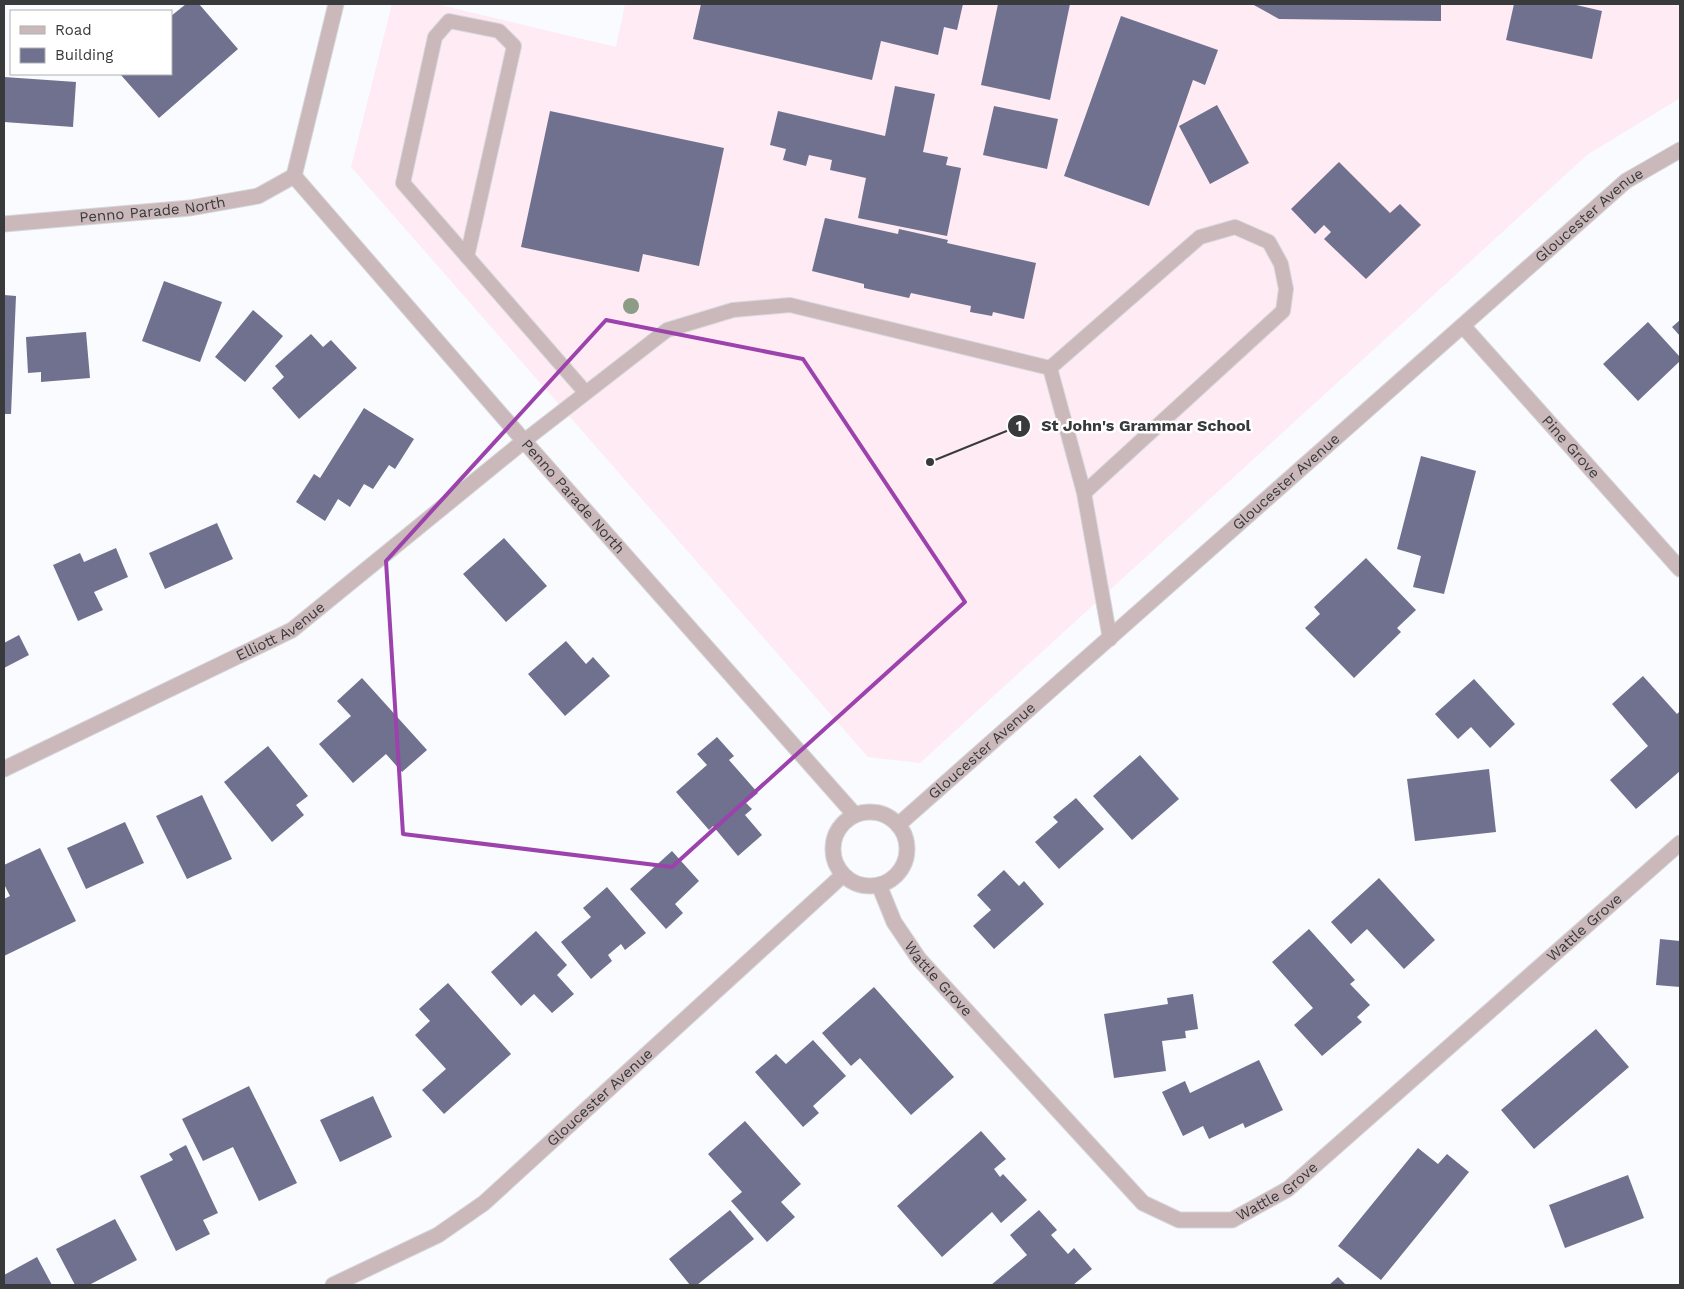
<svg xmlns="http://www.w3.org/2000/svg" width="1684" height="1289" font-family="'Work Sans',sans-serif">
  <style>
    .education { fill: #feebf4 }
    .building { fill: #6f718f }
    .lines { fill: none; stroke-linecap: round; stroke-linejoin: round }
    .lane-casing { stroke: #d6d8db; stroke-width: 16 }
    .street-casing { stroke: #d6d8db; stroke-width: 17 }
    .lane { stroke: #cab8bb; stroke-width: 14 }
    .street { stroke: #cab8bb; stroke-width: 15 }
    .tree { fill: #8d9c85 }
    .marked { fill: none; stroke: #9c42ad; stroke-width: 4; stroke-linejoin: round }
    .labels { text-anchor: middle; stroke-width: 5; stroke-linejoin: round; paint-order: stroke }
    .street-label { font-size: 15px; fill: #393a3c; stroke: #fff }
    .leader { fill: none; stroke: #393a3c; stroke-width: 2 }
    .callout-dot { fill: #393a3c; stroke: #fff; stroke-width: 2 }
    .mark-label { font-size: 15px; text-anchor: middle; font-weight: bold; fill: #fff }
    .callout-label { font-size: 16px; text-anchor: middle; font-weight: bold; fill: #393a3c; stroke: #fff; stroke-width: 5; stroke-linejoin: round; paint-order: stroke }
  </style>
  <rect width="100%" height="100%" fill="#f9fbfe"/>
  <!-- education -->
  <path class="education" d="M392 4H436L616 47 625 4H1680V98L1587 155 920 763 868 757 351 167Z"/>
  <!-- building -->
  <path class="building" d="M186 4H199L238 49 159 118 120 74H171V16Z
    M701 4H963L957 30 944 27 938 55 881 41 872 80 693 39Z
    M998 4H1070L1050 100 981 85Z
    M1252 4H1441V21L1279 19Z
    M1514 4H1572L1602 11 1592 59 1506 40Z
    M1121 16 1218 50 1205 85 1193 80 1149 206 1064 176Z
    M4 77 76 82 73 127 4 122Z
    M895 86 935 94 923 152 948 157 946 165 961 168 947 236 858 218 866 178 830 170 832 160 809 155 806 166 783 160 786 149 770 145 778 111 885 136Z
    M1217 105 1249 163 1210 184 1179 126Z
    M994 106 1058 119 1047 169 983 155Z
    M550 111 724 148 699 266 643 254 639 272 521 247Z
    M1339 162 1390 213 1400 204 1421 225 1366 279 1324 239 1331 232 1324 225 1315 234 1291 209Z
    M825 218 898 234 899 229 948 240 947 243 1036 263 1024 319 993 312 992 316 970 312 971 306 911 293 909 298 864 288V284L812 271Z
    M164 281 222 302 200 362 142 341Z
    M4 295 16 296 11 414H4Z
    M253 310 283 336 245 382 215 357Z
    M1680 320V336L1672 327Z
    M1648 322 1680 357V361L1638 401 1603 364Z
    M86 332 90 378 41 382V372L28 373 26 337Z
    M311 334 323 347 331 340 357 368 299 419 272 388 284 377 275 366Z
    M364 408 414 439 395 469 389 465 373 489 364 484 350 507 338 499 325 521 296 502 314 474 320 478Z
    M1421 456 1476 471 1444 594 1413 587 1421 556 1397 549Z
    M217 523 233 559 165 589 149 553Z
    M504 538 547 586 506 622 463 574Z
    M116 548 128 577 94 592 103 610 78 621 53 565 80 553 84 562Z
    M1366 558 1416 610 1397 628 1401 632 1354 678 1305 628 1320 614 1314 607Z
    M19 635 29 655 4 668V643Z
    M566 641 586 664 593 657 610 676 565 716 528 674Z
    M1643 676 1677 714 1680 711V771L1636 809 1610 780 1648 746 1612 704Z
    M362 678 427 750 402 772 386 754 353 783 319 744 351 716 337 701Z
    M1474 679 1515 724 1490 748 1471 727 1458 739 1435 714Z
    M717 737 734 756 729 760 758 793 746 803 752 809 745 815 762 835 738 856 713 826 709 830 676 792 707 765 697 754Z
    M268 746 308 796 296 805 304 815 272 842 224 782Z
    M1140 755 1179 799 1132 840 1093 796Z
    M1489 769 1496 832 1415 841 1407 779Z
    M202 795 232 859 187 879 156 816Z
    M1076 798 1104 829 1059 869 1035 842 1058 822 1053 817Z
    M125 822 144 863 86 889 67 848Z
    M40 848 76 921 4 956V899L10 896 4 884V865Z
    M672 851 699 881 675 904 683 913 666 929 630 889Z
    M1004 870 1019 886 1024 881 1044 904 994 949 973 926 991 910 977 895Z
    M1379 878 1435 940 1404 969 1367 929 1351 944 1331 922Z
    M607 887 646 933 625 950 621 944 608 955 612 961 591 979 561 942 591 917 583 908Z
    M1309 929 1355 980 1350 984 1370 1005 1357 1017 1362 1022 1322 1056 1294 1025 1313 1008 1272 962Z
    M536 931 567 965 557 975 574 994 552 1013 534 994 521 1006 491 972Z
    M1660 939 1680 941V987L1656 985Z
    M448 983 511 1054 444 1114 422 1090 446 1069 415 1035 430 1021 419 1009Z
    M874 987 954 1077 911 1115 860 1058 851 1066 822 1033Z
    M1193 994 1198 1029 1185 1031 1186 1038 1162 1041 1166 1071 1114 1078 1104 1014 1168 1004 1167 998Z
    M1596 1029 1629 1067 1534 1149 1501 1110Z
    M813 1040 846 1076 813 1106 819 1113 803 1127 755 1072 776 1054 786 1064Z
    M1259 1060 1283 1110 1245 1128 1243 1123 1209 1139 1203 1126 1183 1136 1162 1092 1185 1081 1190 1093Z
    M249 1086 297 1183 259 1201 233 1147 203 1161 182 1119Z
    M373 1096 392 1137 340 1162 320 1120Z
    M745 1121 801 1184 781 1202 795 1217 767 1242 731 1201 742 1192 708 1154Z
    M981 1131 1006 1159 994 1169 1000 1177 1003 1174 1027 1200 1001 1223 992 1212 942 1257 897 1206Z
    M186 1145 218 1213 203 1220 210 1234 176 1251 140 1176 173 1160 169 1154Z
    M1418 1148 1438 1164 1447 1154 1469 1172 1381 1280 1338 1246Z
    M1628 1175 1644 1218 1565 1248 1549 1205Z
    M730 1210 754 1239 697 1285H690L669 1259Z
    M1039 1210 1057 1230 1051 1235 1068 1254 1074 1248 1092 1269 1073 1285H991L1027 1255 1010 1235Z
    M115 1219 137 1260 89 1285H75L56 1249Z
    M37 1257 52 1285H4V1275Z
    M1338 1277 1346 1285H1329Z"/>
  <g class="lines">
    <defs>
      <path id="lane" d="M467 257 514 46 499 31 449 21 435 37 403 183 586 393
        M524 441 667 330 733 310 790 305 1050 368
        M1084 493 1283 311 1286 289 1281 264 1269 242 1235 227 1200 237 1050 368 1084 493 1110 639"/>
      <g id="street">
        <path d="M294 176 336 4"/>
        <path id="s1" d="M4 224 190 208 258 196 294 176 524 441 855 815"/>
        <path id="s2" d="M1463 326 1680 569"/>
        <path id="s3" d="M4 769 292 630 524 441"/>
        <circle cx="870" cy="849" r="37"/>
        <path id="s4" d="M898 825 1626 181 1680 150"/>
        <path id="s5" d="M879 885 894 922 919 959 1143 1203 1179 1220H1232L1288 1189 1680 843"/>
        <path id="s6" d="M333 1285 438 1235 484 1203 843 875"/>
      </g>
    </defs>
    <!-- lane casing -->
    <use href="#lane" class="lane-casing"/>
    <!-- street casing -->
    <use href="#street" class="street-casing"/>
    <!-- lane -->
    <use href="#lane" class="lane"/>
    <!-- street -->
    <use href="#street" class="street"/>
  </g>
  <!-- trees -->
  <circle class="tree" cx="631" cy="306" r="8"/>
  <!-- marked area -->
  <path class="marked" d="M606 320 803 359 965 602 672 867 403 834 386 561Z"/>
  <g class="labels">
    <!-- street labels -->
    <g class="street-label">
      <text dy="5" stroke="none"><textPath href="#s1" startOffset="149">Penno Parade North</textPath></text>
      <text dy="5" stroke="none"><textPath href="#s4" startOffset="922">Gloucester Avenue</textPath></text>
      <text dy="5" stroke="none"><textPath href="#s2" startOffset="162">Pine Grove</textPath></text>
      <text dy="5" stroke="none"><textPath href="#s4" startOffset="518">Gloucester Avenue</textPath></text>
      <text dy="5" stroke="none"><textPath href="#s1" startOffset="722">Penno Parade North</textPath></text>
      <text dy="5" stroke="none"><textPath href="#s3" startOffset="309">Elliott Avenue</textPath></text>
      <text dy="5" stroke="none"><textPath href="#s4" startOffset="112">Gloucester Avenue</textPath></text>
      <text dy="5" stroke="none"><textPath href="#s5" startOffset="968">Wattle Grove</textPath></text>
      <text dy="5" stroke="none"><textPath href="#s5" startOffset="112">Wattle Grove</textPath></text>
      <text dy="5" stroke="none"><textPath href="#s6" startOffset="329">Gloucester Avenue</textPath></text>
      <text dy="5" stroke="none"><textPath href="#s5" startOffset="562">Wattle Grove</textPath></text>
    </g>
  </g>
  <!-- callouts -->
  <path class="leader" d="M930 462L1019 426"/>
  <g class="callout-dot">
    <circle cx="930" cy="462" r="5"/>
    <circle cx="1019" cy="426" r="12"/>
  </g>
  <g class="mark-label">
    <text x="1019" y="431">1</text>
  </g>
  <g class="callout-label">
    <text x="1146" y="431">St John's Grammar School</text>
  </g>
  <!-- border -->
  <rect width="1684" height="1289" fill="none" stroke="#393a3c" stroke-width="10"/>
  <!-- legend -->
  <rect x="10" y="10" width="162" height="65" fill="#ffffff" stroke="#b0b0b1"/>
  <rect x="20" y="26" width="25" height="8" fill="#cab8bb" stroke="#b0b0b1"/>
  <text x="55" y="35" font-size="15" fill="#393a3c">Road</text>
  <rect x="20" y="48" width="25" height="15" fill="#6f718f" stroke="#b0b0b1"/>
  <text x="55" y="60" font-size="15" fill="#393a3c">Building</text>
</svg>
